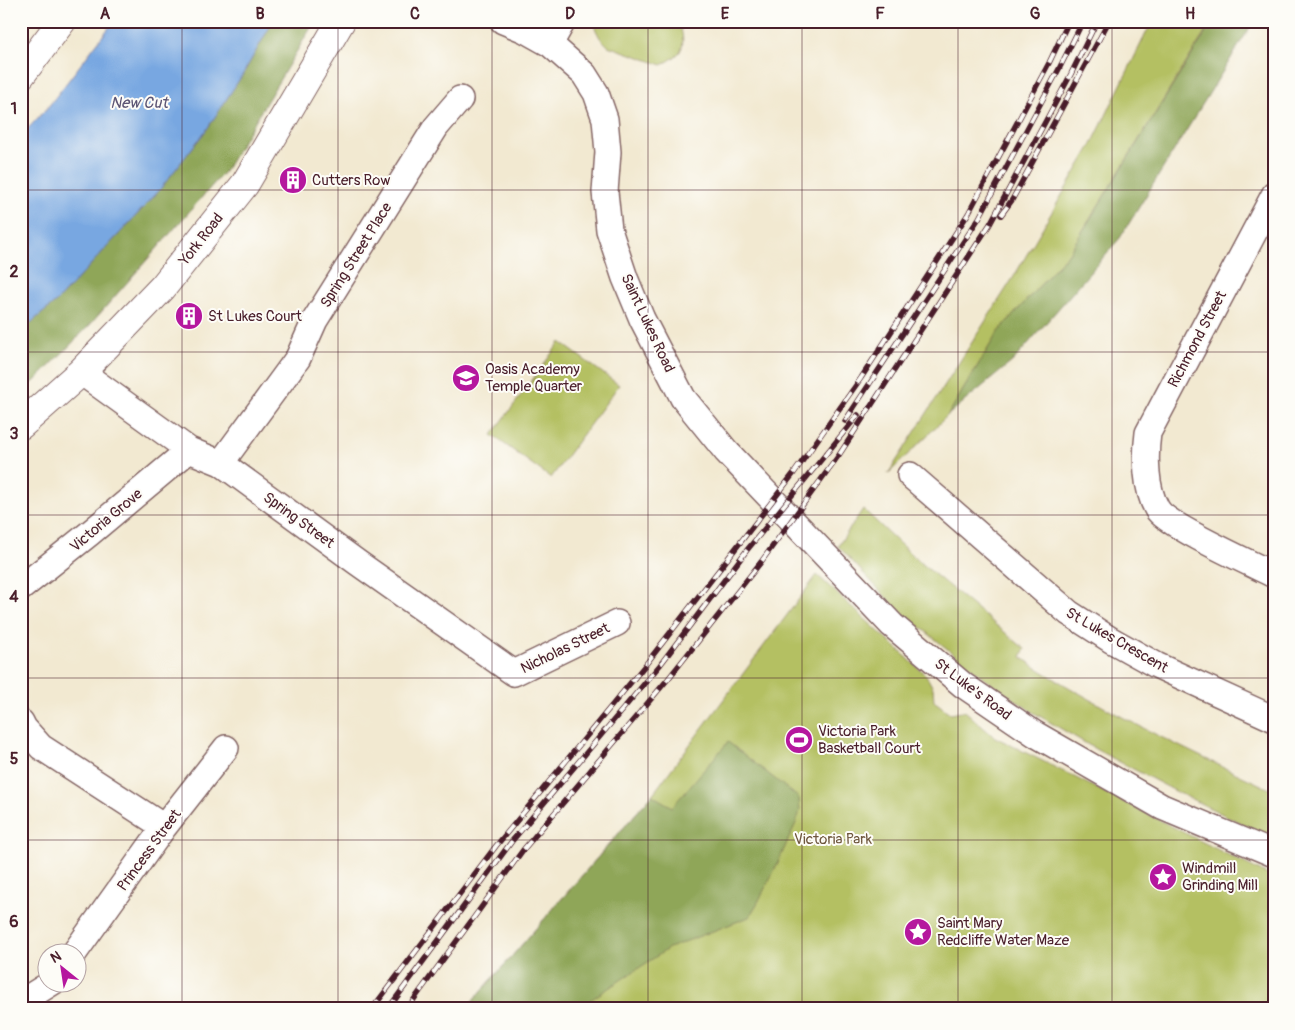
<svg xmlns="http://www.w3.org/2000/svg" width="1295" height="1030" font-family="Pangolin,sans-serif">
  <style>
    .green { fill: #b4c062; stroke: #7f7046 }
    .forest { fill: #8fa658; stroke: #6c6242 }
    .water { fill: #78a7e1; stroke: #616386 }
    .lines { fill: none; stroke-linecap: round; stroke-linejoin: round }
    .minor-casing { stroke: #856665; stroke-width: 28 }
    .highway-casing { stroke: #856665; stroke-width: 30 }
    .minor { stroke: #fff; stroke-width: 25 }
    .highway { stroke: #fff; stroke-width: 28 }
    .rail-casing { stroke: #4a1f2b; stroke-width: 5.5 }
    .rail { stroke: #fdfcf7; stroke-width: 4; stroke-dasharray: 11; stroke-linecap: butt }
    .grid { fill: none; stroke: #4a1f2b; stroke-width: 1; stroke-opacity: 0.55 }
    .labels { text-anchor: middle; stroke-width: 4; stroke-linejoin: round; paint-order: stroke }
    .poi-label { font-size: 15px; fill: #4a1f2b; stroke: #fdfcf7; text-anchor: start }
    .street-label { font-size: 15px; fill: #4a1f2b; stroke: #fdfcf7 }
    .park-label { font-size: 15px; fill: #6f573e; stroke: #fdfcf7 }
    .water-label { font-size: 16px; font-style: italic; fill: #5c5574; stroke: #fdfcf7 }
    .neatline { fill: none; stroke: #4a1f2b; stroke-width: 2 }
    .grid-label { font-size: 16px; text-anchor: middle; font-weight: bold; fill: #4a1f2b }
  </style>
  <rect width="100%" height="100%" fill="#fdfcf7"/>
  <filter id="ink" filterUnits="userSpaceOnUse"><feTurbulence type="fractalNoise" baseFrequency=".02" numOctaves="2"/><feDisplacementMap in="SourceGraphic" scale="10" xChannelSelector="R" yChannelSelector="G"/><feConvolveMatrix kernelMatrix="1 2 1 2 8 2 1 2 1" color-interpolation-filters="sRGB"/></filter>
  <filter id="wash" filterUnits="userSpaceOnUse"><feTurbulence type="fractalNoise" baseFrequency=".0096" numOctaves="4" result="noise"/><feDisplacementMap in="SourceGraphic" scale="20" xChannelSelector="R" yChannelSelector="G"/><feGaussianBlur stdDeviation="1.12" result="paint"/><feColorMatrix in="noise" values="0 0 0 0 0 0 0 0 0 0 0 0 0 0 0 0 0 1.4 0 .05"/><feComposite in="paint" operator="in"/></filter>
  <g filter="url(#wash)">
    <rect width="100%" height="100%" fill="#f2e9d1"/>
    <!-- green -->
    <path class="green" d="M596 21H678C682 30 686 44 679 53 675 58 666 62 662 65L608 46 600 38 595 28Z
      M1152 21H1212L1069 253 998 332 948 415 888 474 1013 278 1092 144Z
      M560 342 619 385 551 478 492 435Z
      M863 509 915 558 1025 649 1021 657C1041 672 1064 684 1086 697 1147 732 1210 761 1274 791V839L1179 793 1097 750 1031 711 985 679 895 607 838 546Z
      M817 575 926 675 933 688 934 701 951 714 965 711 993 736 1274 878V1009H466L652 795Z"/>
    <!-- forest -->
    <path class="forest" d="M273 21H315L225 171 89 326 35 381 21 391V331L57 301 158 192 207 129 243 74Z
      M1213 21H1254L1120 238 1013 361 948 415 998 332 1069 253Z
      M728 742 799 798 800 811 796 823 775 869 757 904 749 917 669 948 577 1009H466L652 795 672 807Z"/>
    <!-- water -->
    <path class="water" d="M114 21H273L243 74 207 129 158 192 57 301 21 331V136L48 107Z"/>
  </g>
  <g filter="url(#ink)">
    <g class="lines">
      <defs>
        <path id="minor" d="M503 21 525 30 550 44 584 74 596 93 605 119 608 152 605 192 609 230 625 278 642 319 683 398 726 451 892 625 963 685 1035 734 1162 807 1274 854
          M550 44 563 21
          M1274 195 1148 433C1145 456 1145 488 1157 509 1166 525 1252 564 1274 575
          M81 372 189 450 221 463 358 563 514 673 617 623
          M221 463 298 358 315 320 436 127 460 99
          M910 475 1069 613 1111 640 1156 665 1274 719
          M21 588 90 533 189 450
          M21 722 24 728 41 747 164 827
          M75 952 164 827 226 748
          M21 1002 53 982"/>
        <path id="highway" d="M21 75 62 21
          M21 425 81 372 163 287 245 184 341 21"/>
      </defs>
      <!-- minor casing -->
      <use href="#minor" class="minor-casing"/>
      <!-- highway casing -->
      <use href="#highway" class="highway-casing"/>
      <!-- minor -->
      <use href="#minor" class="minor"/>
      <!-- highway -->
      <use href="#highway" class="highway"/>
      <defs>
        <path id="rail" d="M1001 215 1012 200 1109 21
          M845 421 979 218 1059 69 1083 21
          M372 1009 496 846 646 664 739 544 794 473 861 378 968 214 1049 63 1069 21
          M388 1009 512 841 660 665 747 550 858 415
          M407 1009 523 850 668 679 761 562 839 455 990 224 1071 74 1097 21"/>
      </defs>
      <!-- rail casing -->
      <use href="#rail" class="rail-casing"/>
      <!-- rail -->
      <use href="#rail" class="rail"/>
    </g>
  </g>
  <!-- grid -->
  <path class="grid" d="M182 21V1009M338 21V1009M492 21V1009M648 21V1009M802 21V1009M958 21V1009M1112 21V1009M21 190H1274M21 352H1274M21 515H1274M21 678H1274M21 840H1274"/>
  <!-- icons -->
  <defs>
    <symbol id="building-disc" viewBox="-11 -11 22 22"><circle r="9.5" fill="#b5179e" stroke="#fdfcf7"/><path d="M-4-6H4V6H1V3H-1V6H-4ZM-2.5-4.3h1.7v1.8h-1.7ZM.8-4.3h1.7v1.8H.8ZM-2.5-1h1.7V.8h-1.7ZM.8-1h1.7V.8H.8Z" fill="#fff"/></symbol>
    <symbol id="school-disc" viewBox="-11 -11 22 22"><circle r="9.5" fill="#b5179e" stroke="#fdfcf7"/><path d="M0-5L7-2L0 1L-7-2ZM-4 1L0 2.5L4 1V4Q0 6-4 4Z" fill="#fff"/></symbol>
    <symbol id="stadium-disc" viewBox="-11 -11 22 22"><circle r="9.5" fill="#b5179e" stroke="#fdfcf7"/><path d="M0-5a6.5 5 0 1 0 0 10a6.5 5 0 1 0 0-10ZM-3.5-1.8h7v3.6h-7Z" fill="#fff"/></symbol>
    <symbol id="sight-disc" viewBox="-11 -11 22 22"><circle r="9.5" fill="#b5179e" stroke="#fdfcf7"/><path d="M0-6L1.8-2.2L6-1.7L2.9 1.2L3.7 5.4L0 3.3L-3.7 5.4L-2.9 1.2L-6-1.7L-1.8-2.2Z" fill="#fff"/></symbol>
  </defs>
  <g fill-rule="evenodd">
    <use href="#building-disc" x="277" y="164" width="32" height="32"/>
    <use href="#building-disc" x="173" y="300" width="32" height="32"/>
    <use href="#school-disc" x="450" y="362" width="32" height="32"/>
    <use href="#stadium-disc" x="783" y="724" width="32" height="32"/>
    <use href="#sight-disc" x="1147" y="861" width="32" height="32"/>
    <use href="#sight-disc" x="902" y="916" width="32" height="32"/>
  </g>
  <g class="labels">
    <!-- poi labels -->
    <g class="poi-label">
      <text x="312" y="185">Cutters Row</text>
      <text x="208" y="321">St Lukes Court</text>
      <text x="485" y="374">Oasis Academy<tspan x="485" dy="17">Temple Quarter</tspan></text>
      <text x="818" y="736">Victoria Park<tspan x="818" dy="17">Basketball Court</tspan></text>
      <text x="1182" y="873">Windmill<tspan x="1182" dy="17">Grinding Mill</tspan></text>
      <text x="937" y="928">Saint Mary<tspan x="937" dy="17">Redcliffe Water Maze</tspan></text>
    </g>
    <!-- street labels -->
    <g class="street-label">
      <text transform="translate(201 239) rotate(-52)" y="5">York Road</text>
      <text transform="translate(356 255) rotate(-58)" y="5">Spring Street Place</text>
      <text transform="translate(648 323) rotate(65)" y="5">Saint Lukes Road</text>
      <text transform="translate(1197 339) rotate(-62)" y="5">Richmond Street</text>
      <text transform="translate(106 520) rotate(-40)" y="5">Victoria Grove</text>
      <text transform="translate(299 520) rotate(36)" y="5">Spring Street</text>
      <text transform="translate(1117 640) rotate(30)" y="5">St Lukes Crescent</text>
      <text transform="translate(565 648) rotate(-26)" y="5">Nicholas Street</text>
      <text transform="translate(973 689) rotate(37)" y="5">St Luke's Road</text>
      <text transform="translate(149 850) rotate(-54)" y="5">Princess Street</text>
    </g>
    <!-- park labels -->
    <g class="park-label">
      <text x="833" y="844">Victoria Park</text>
    </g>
    <!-- water labels -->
    <g class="water-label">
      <text x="139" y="108">New Cut</text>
    </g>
  </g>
  <!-- margin -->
  <rect width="1295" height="1030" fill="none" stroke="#fdfcf7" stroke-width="55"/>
  <!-- north arrow -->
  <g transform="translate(62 968) rotate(330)"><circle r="24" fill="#fdfcf7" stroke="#b5a4a5"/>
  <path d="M0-4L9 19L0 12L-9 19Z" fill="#b5179e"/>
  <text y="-8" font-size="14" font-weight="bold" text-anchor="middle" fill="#4a1f2b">N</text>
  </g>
  <rect x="28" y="28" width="1240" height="974" class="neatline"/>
  <g class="grid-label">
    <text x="105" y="19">A</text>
    <text x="260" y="19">B</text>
    <text x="415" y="19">C</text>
    <text x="570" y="19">D</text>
    <text x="725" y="19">E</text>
    <text x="880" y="19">F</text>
    <text x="1035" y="19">G</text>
    <text x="1190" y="19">H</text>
    <text x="14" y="114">1</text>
    <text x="14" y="277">2</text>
    <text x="14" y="439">3</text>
    <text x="14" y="602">4</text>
    <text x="14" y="764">5</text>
    <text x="14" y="927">6</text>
  </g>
</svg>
